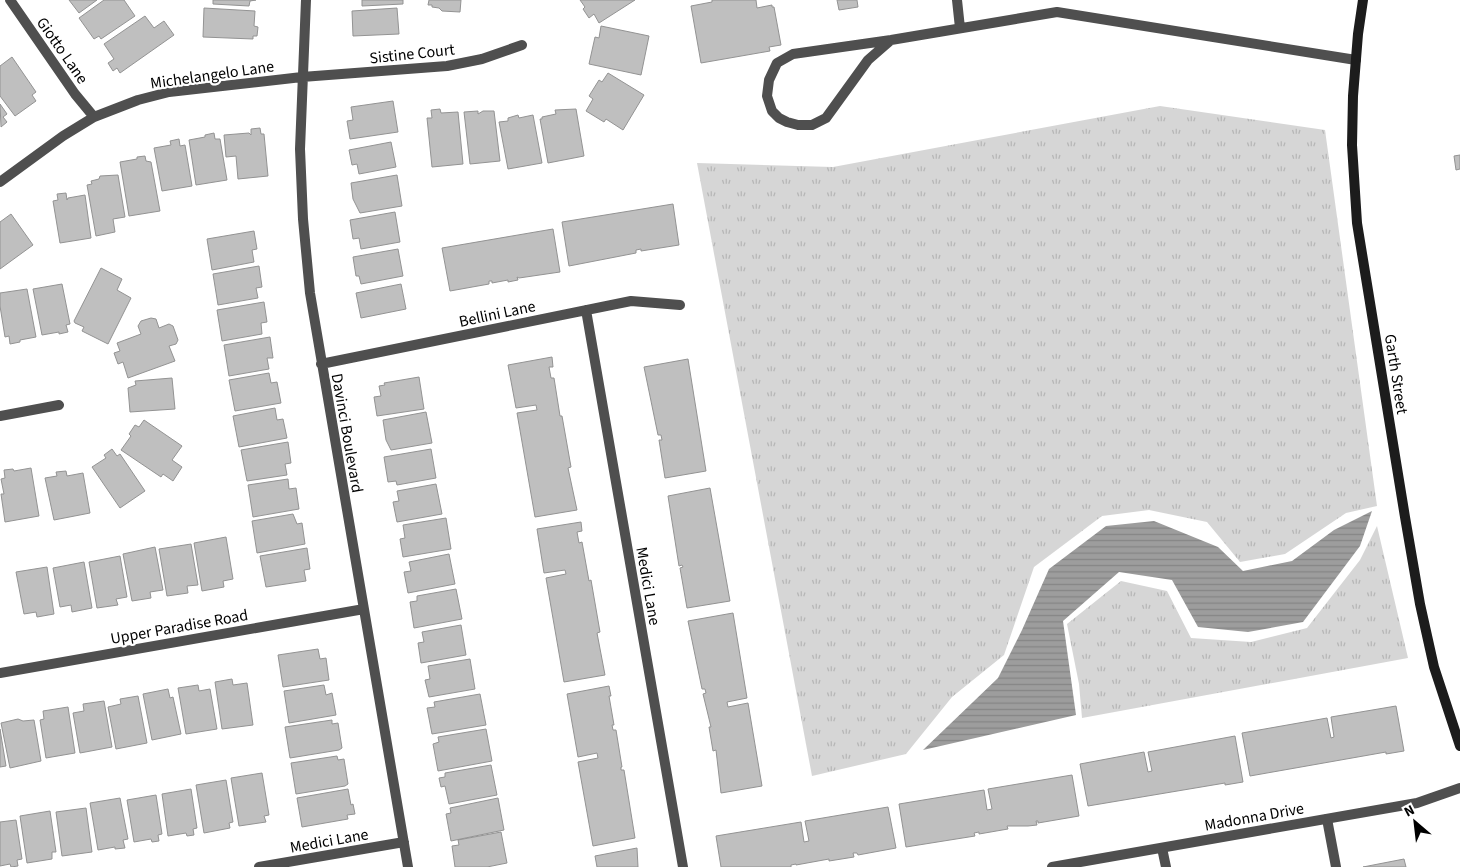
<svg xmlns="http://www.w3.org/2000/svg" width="1460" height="867" font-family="'Source Sans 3',sans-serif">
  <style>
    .grass { fill: url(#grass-tufts) }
    .water { fill: url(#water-rules) }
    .building { fill: #bfbfbf; stroke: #939393 }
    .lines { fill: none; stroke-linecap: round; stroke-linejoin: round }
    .lane { stroke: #4f4f4f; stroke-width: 10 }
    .street { stroke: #4f4f4f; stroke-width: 10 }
    .secondary { stroke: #1c1c1c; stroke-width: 10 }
    .labels { text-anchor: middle; stroke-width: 4.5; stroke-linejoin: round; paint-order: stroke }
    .street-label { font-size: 16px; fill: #000; stroke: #fff }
  </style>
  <defs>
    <pattern id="grass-tufts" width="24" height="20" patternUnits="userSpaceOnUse" patternTransform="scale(1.25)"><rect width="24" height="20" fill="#d6d6d6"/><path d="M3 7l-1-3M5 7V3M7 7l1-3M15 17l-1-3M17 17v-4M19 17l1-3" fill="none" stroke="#b6b6b6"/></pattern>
    <pattern id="water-rules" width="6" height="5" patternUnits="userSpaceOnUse" patternTransform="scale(1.25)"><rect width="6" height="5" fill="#9d9d9d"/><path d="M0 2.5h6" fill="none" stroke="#858585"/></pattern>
  </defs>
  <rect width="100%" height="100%" fill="#fff"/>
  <!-- grass -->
  <path class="grass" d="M1160 106 1325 130 1377 506 1346 513 1285 554 1240 562 1207 522 1149 510 1102 516 1034 567 1004 655 952 697 906 754 812 776 697 163 833 167Z
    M1377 526 1408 658 1082 718 1079 684 1067 624 1121 581 1167 591 1191 638 1251 642 1307 628 1360 560Z"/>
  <!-- water -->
  <path class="water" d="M1372 511 1360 546 1303 622 1248 632 1198 627 1172 580 1119 572 1063 621 1076 715 923 750 998 678 1022 630 1049 569 1106 526 1154 521 1218 547 1243 571 1292 561 1334 530Z"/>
  <!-- building -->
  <path class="building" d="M69 0H97L79 13Z
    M104 0H124L135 16 101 39 99 36 94 39 79 18Z
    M213 0H256L250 1 249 6 213 4Z
    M362 0H403V4L362 6Z
    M429 0H461L460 12 442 11 439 8 432 7V5H428Z
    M580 0H635L599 23 594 14 589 18 583 9 585 7Z
    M712 0H756L757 8 772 5V7H774L781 45 769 47 770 51 701 63 691 6 712 2Z
    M837 0H857L858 7 839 10Z
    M204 8 255 11 254 26 258 27 257 36H253V39L203 37Z
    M397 8 399 34 353 36 352 11Z
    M145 16 154 28 164 21 174 35 120 73 117 68 113 71 108 63 114 59 104 44Z
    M601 26 649 36 641 75 589 64 595 37 599 38Z
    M12 57 36 92 32 95 36 101 15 116 0 96V66Z
    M608 73 644 95 623 130 606 119 604 122 586 111 593 99 589 96 599 80 602 82Z
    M393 101 398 132 350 139 347 121 353 120 351 107Z
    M0 104 7 114 3 117 7 122 1 127Z
    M440 109 441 113 458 112 463 164 432 167 427 118H432L431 110Z
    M576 109 584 156 548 163 540 119H542V117L556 114 555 110Z
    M478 111V114L483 111H494L500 161 470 164 464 112Z
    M518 115 519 118 533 115 542 163 508 169 499 122 508 121V118Z
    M260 128 261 134H264L268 176 238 179 236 156 226 157 224 135 249 133 251 135V129Z
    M214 133 215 139H220L227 180 196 185 189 140 205 137V135Z
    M179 139 180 146 185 145 192 186 162 191 154 148 171 145 170 141Z
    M391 142 396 167 359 174 357 164 352 165 349 150Z
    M1460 155V169L1456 170 1454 156Z
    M145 156 146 161 151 162 160 211 129 216 120 162 137 159V157Z
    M118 175 125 217 113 219 115 232 96 236 87 185 92 184 91 181 99 179 100 176Z
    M397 175 402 206 360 213 353 199 351 183Z
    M66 193 67 200 68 198 85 195 91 238 60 243 53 201 58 200 57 194Z
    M673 204 679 245 641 251V249L636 250V253L569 266 562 222Z
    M395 212 400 242 361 249 359 238 353 239 350 220Z
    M11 214 33 245 0 269V222Z
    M553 229 560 272 519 278 517 277 518 280 508 282V280L492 283V281H489V284L450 291 442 248Z
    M254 231 257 249 252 250 254 262 212 270 207 239Z
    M398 249 403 276 361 284 359 276H356L353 257Z
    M259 266 262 287 256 288 258 298 218 305 213 274Z
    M101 268 122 279 117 290 131 298 108 344 82 331 84 327 75 323 74 321Z
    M62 284 70 324 66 325 68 332 59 334V332L42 335 33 289Z
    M401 284 406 309 361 318 356 293Z
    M27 289 36 337 20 340V342L10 344 9 336 5 337 0 306V293Z
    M264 302 267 322 261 323 262 334 222 341 217 310Z
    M151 318 156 319 159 328 169 324 173 326 178 340 176 344 169 346 175 361 128 378 123 362 118 364 114 353 120 351 117 343 141 334 138 326 141 321Z
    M270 337 273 358H267L269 369 229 376 224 345Z
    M552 357 553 367H549L551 378H554L560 416H562L571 467 568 468 577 510 535 517 517 413 537 410 536 405 516 408 508 365Z
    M688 359 706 471 665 478 659 440H662L661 435H658L644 367Z
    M269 373 271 383 277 382 281 403 235 411 229 380Z
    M419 377 424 409 377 416 374 397 381 396 379 386 385 385 384 383Z
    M172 378 175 409 130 412 128 388 136 385 135 381Z
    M275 408 277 420 283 419 287 438 239 447 233 416Z
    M426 412 432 443 391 450 386 440 383 420Z
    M144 420 182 446 172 460 182 467 173 481 163 474 161 477 121 450 131 436 129 434 135 425 139 427Z
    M288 442 291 463 285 464 287 475 247 481 241 450Z
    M112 449 117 456 120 454 145 491 120 508 92 467 106 458 104 455Z
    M431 449 436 478 397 485 396 481 388 482 384 457Z
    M31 468 39 516 5 522 1 494H4L1 479 5 478 4 470 13 469 14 471Z
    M66 471 67 476 83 473 90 513 54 520 45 478 57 476 56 472Z
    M288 479 289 489 296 488 299 509 253 517 248 485Z
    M436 484 442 514 397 522 393 502 399 501 397 491Z
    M710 488 730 601 687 608 680 568 683 567 682 565 679 566 668 496Z
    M293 514 297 524 302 523 305 544 257 553 252 521Z
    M446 518 451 549 403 557 400 539 405 538 403 525Z
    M581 522 582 531 577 532 579 543 582 542 589 581 591 580 600 632 597 633 605 675 564 682 546 578 566 574 565 570 544 573 537 529Z
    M226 537 233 579 223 581 224 587 202 591 194 543Z
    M191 544 198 585 187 586 188 593 167 596 159 549Z
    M155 547 163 590 150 592 151 598 132 601 123 554Z
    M307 548 310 569 304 570 306 581 266 587 260 556Z
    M449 554 455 584 408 593 404 572 411 571 409 562Z
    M120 556 127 597 116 599 118 605 97 608 89 562Z
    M84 562 92 608 72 612 71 605 60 607 53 568Z
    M47 567 54 614 37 617 36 612 24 614 16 572Z
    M456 589 462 619 414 628 410 602 417 601V596Z
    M733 613 747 698 727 702 728 707 748 703 762 786 721 793 716 750 713 751 709 727H711L703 694 706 693 705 689H702L688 621Z
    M461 625 466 655 421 663 418 643 424 642 422 632Z
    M318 649 320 659 326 658 329 680 283 687 278 655Z
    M470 659 475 689 429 697 425 680 430 679 428 666Z
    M232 679 233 685 247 683 253 725 222 729 215 682Z
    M198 685 199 691 210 689 217 729 186 734 178 688Z
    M324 685 326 695 332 693 336 715 289 723 284 691Z
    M609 686 611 696H609L614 725H612L613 730H616L622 767H621V770H624L635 838 593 846 578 762 598 758 597 753 578 757 567 694Z
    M168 689 170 698 173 697 181 734 152 740 143 694Z
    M480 694 486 725 432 734 427 708 435 707 434 702Z
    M138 696 147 743 116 749 108 707 121 704 120 699Z
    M104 701 112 747 80 753 73 713 84 711 83 704Z
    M1396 706 1404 751 1386 754V752L1250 776 1242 733 1327 718 1331 738 1334 737 1331 717Z
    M68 707 75 753 46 758 40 720 44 719 43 711Z
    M18 719 23 721 34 720 41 761 10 768 1 723Z
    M332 720V724L338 723 342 748 339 750 290 758 285 727Z
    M0 729 6 766 0 767Z
    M486 729 492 761 438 771 433 744 439 742 438 737Z
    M1235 736 1243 782 1225 785V783L1088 806 1080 764 1144 752 1148 772 1152 771 1148 752Z
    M337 756 338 760 344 759 348 784 345 786 296 794 291 763Z
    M491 765 497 795 449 804 445 786 441 787 439 778 445 777V773Z
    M262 773 269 815 264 816 266 822 239 826 231 778Z
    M1072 775 1079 816 1038 823V821H1036L1037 825 1028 826H1007L1008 829 979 834V832L974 833 975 836 906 847 899 804 984 790 987 810 992 809 988 789Z
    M226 780 233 822 229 823 230 828 204 833 196 785Z
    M191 789 197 828 193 829 194 835 187 836 186 833 168 836 162 794Z
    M348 789 351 805 353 804 355 814 347 815 348 819 302 827 297 798Z
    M156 795 162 834 158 835 159 841 152 842 151 839 134 842 127 800Z
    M120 798 128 839 123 840 125 848 115 849V847L98 850 90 803Z
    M498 798 504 830 451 841 446 814 451 813 450 808Z
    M888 807 896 848 858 855 857 853H853L854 857 829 861V859L796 865V864L791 865V867H721L716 836 801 822 804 842 809 841 805 821Z
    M86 808 92 852 62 856 56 812Z
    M50 811 56 852H52V859L27 863 20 816Z
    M16 820 22 859 17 860 18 866 11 867 10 864 0 866V822Z
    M501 832 507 863 487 867H455L452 846 459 845 458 840Z
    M637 848 638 867H597L595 856Z
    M1404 859 1406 867H1363Z"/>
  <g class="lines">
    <!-- lane -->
    <path class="lane" d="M957 0 960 28
      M891 40 868 60 826 118 812 125H798L787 122 779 118 772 111 767 96 769 80 777 63 793 54 891 40 1057 12 1356 60
      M1327 819 1336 867
      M1162 848 1166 867"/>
    <!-- street -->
    <path class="street" d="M10 0 75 94 94 117
      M306 0 300 149 303 219 310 293 408 867
      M0 182 63 136 94 117 138 100 169 92 302 77 447 66 482 59 522 45
      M586 310 683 867
      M321 364 631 301 680 305
      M0 416 59 405
      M0 673 364 609
      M259 867 404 842
      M1052 867 1417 803 1460 788"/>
    <!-- secondary -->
    <path class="secondary" d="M1363 0 1358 34 1353 96 1352 145 1357 223 1405 517 1420 604 1434 667 1460 746"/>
  </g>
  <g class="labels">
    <!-- street labels -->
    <g class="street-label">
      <text transform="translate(63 50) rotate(55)" y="6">Giotto Lane</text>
      <text transform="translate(412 53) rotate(-6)" y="6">Sistine Court</text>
      <text transform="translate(212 74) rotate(-8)" y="6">Michelangelo Lane</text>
      <text transform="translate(497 313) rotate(-12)" y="6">Bellini Lane</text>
      <text transform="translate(1397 374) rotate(81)" y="6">Garth Street</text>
      <text transform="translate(348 433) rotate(80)" y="6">Davinci Boulevard</text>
      <text transform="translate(649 586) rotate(80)" y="6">Medici Lane</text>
      <text transform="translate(179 626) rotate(-10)" y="6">Upper Paradise Road</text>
      <text transform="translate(1254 816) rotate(-10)" y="6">Madonna Drive</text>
      <text transform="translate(329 840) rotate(-10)" y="6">Medici Lane</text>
    </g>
  </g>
  <!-- north arrow -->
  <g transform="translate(1415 822) rotate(332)" stroke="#ffffff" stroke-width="4" paint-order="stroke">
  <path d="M0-4L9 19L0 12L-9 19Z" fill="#000000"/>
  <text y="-8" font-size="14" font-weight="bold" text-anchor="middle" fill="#000000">N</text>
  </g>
</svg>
